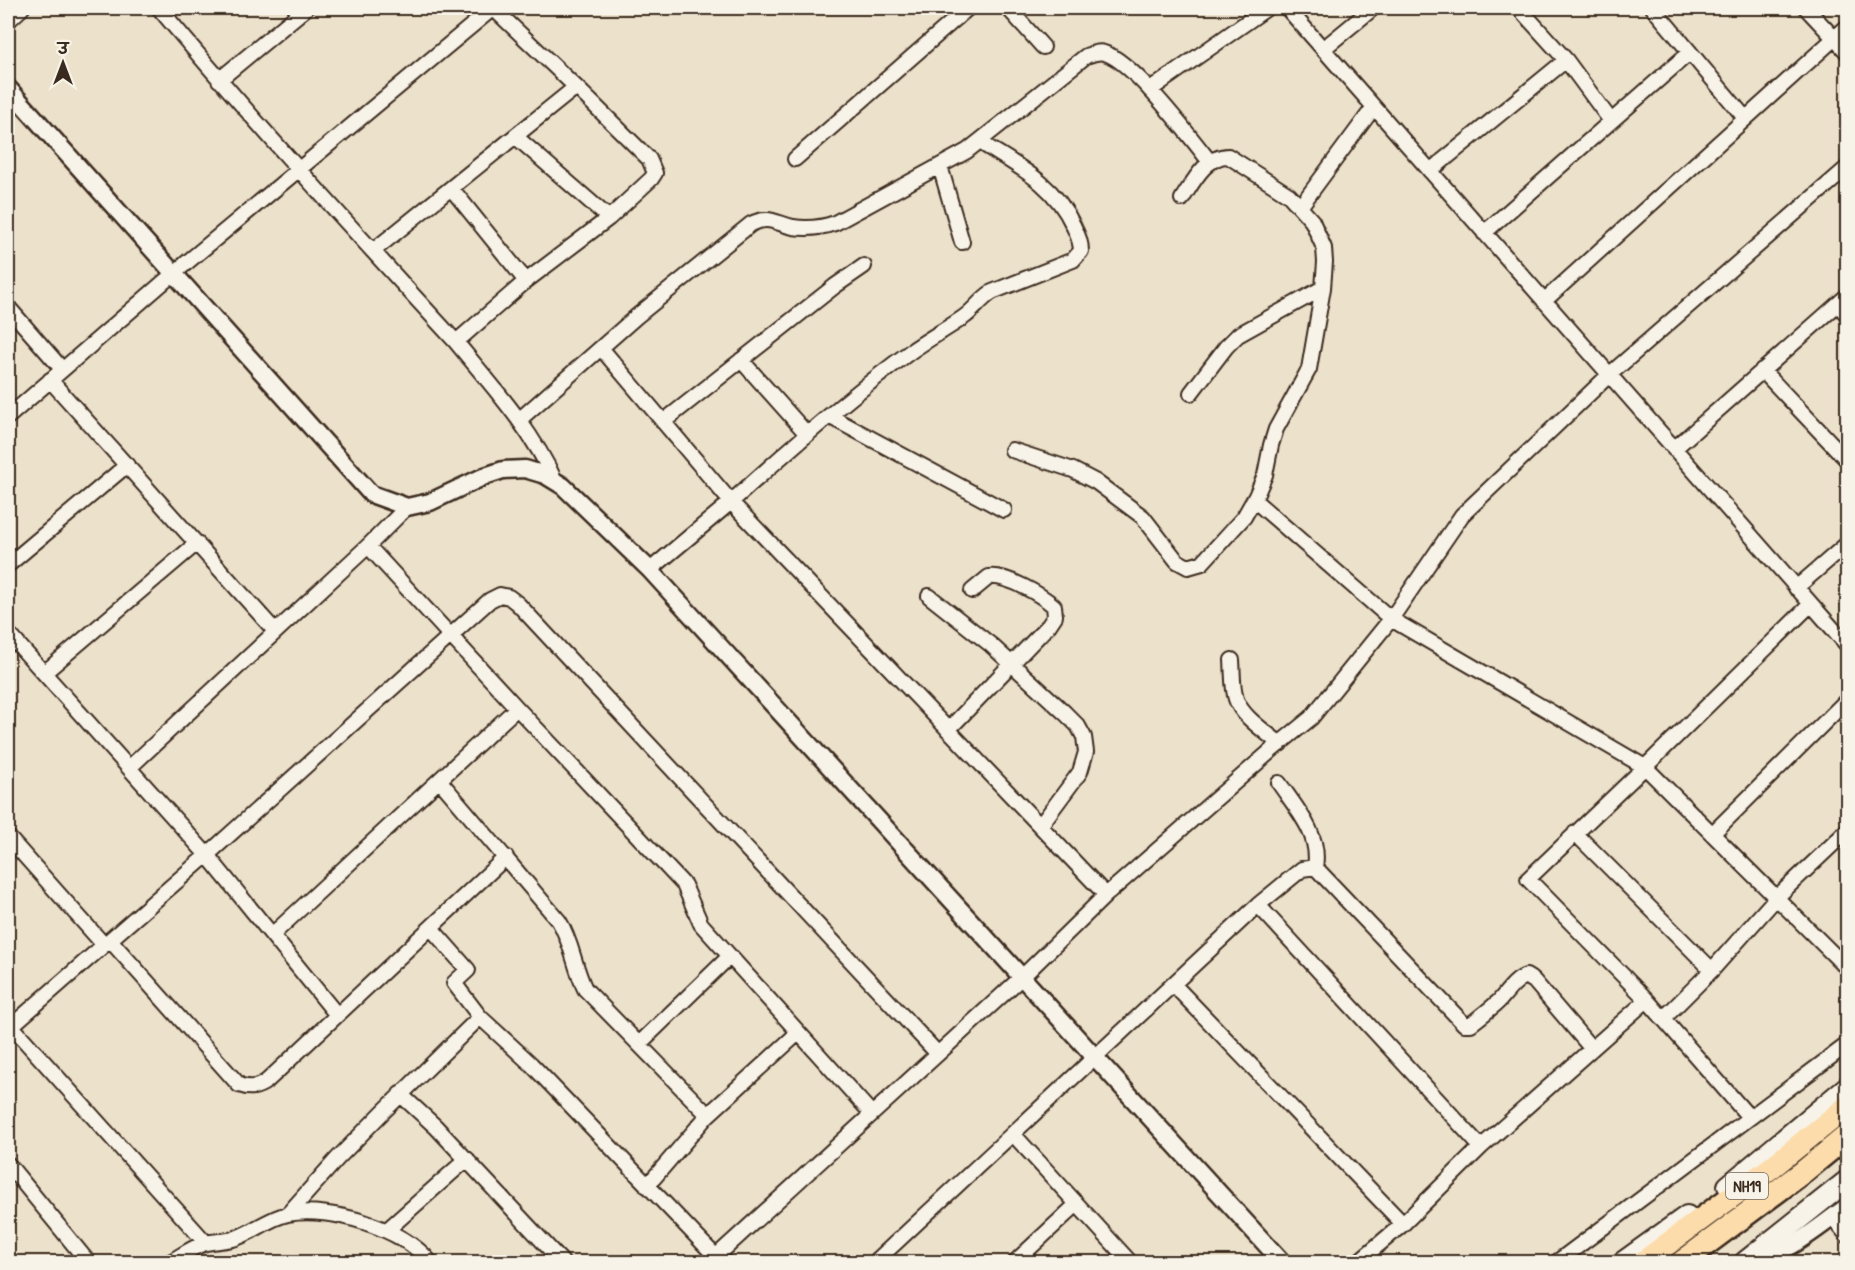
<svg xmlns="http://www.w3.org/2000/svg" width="1855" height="1270" font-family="'Patrick Hand','Playpen Sans Deva',sans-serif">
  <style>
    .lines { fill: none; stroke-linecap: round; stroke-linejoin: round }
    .minor-casing { stroke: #3b2a1e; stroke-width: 18 }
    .tertiary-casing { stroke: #3b2a1e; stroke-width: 21 }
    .secondary-casing { stroke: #3b2a1e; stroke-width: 24 }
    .trunk-casing { stroke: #3b2a1e; stroke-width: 27 }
    .minor { stroke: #f7f3e8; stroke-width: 14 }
    .tertiary { stroke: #f7f3e8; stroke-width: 16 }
    .secondary { stroke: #f7f3e8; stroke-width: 20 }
    .trunk { stroke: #fddcac; stroke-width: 22 }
    .labels { text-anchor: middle; stroke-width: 4.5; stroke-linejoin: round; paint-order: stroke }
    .shield { fill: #f7f3e8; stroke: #73665b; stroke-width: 1.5 }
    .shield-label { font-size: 16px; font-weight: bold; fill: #3b2a1e }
  </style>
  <rect width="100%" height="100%" fill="#ece1cb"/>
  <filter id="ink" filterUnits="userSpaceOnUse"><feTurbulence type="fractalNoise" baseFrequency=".0167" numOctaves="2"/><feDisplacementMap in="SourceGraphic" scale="12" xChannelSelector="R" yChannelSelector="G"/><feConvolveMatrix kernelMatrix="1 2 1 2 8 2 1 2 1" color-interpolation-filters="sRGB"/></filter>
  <g filter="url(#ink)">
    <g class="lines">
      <defs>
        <path id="minor" d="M159 8C254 122 355 232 456 342L526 281 609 218 651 179 655 173 649 159 576 87
          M1008 8 1043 47
          M1287 8 1848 646
          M1519 8 1566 60 1611 121
          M1653 8 1745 118
          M1806 8 1848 53
          M8 21 22 8
          M1323 49 1373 8
          M219 80 306 8
          M1150 90 1267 8
          M515 136 609 218
          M795 159 968 8
          M940 166 962 242
          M1430 171 1566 60
          M451 188 526 281
          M1300 207 1374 107
          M1484 233 1690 52
          M1544 301 1848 26
          M1838 304 1848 316
          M8 307 62 369
          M456 342C492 386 531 428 555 481
          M601 348 731 502C788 450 847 398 910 352 928 339 947 329 964 317 974 310 981 299 992 292L1073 260 1081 251C1081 241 1077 234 1073 225 1053 182 1017 166 980 142
          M741 360 807 434
          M1762 370 1848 461
          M50 380 275 631
          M1191 393 1226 347 1238 335 1323 288
          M829 416 1004 510
          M8 417 173 274 493 8 576 87 373 251
          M519 420 637 316 751 224C769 215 775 223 793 227 807 229 821 228 835 223L967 151 1086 56C1092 54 1098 51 1104 53 1131 59 1192 139 1210 162
          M663 422 835 286 864 266
          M1674 449 1848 295
          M1012 450 1073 470 1096 482 1143 517 1177 561 1188 567 1202 563 1244 517 1256 496 1265 475 1271 445 1276 429 1309 369 1323 288 1325 262 1324 248 1312 221 1289 195 1228 156C1206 156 1193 182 1182 199
          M1254 500 1391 619 1645 767 1848 969
          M368 546 517 708 684 885 701 924 872 1114
          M8 565 127 465
          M650 570 731 502 1106 895
          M1796 588 1848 543
          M929 596 991 645 1065 713 1078 726 1084 737 1086 752 1080 772 1040 826
          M8 633 207 855 337 1015
          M1232 660C1233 672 1232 687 1236 699 1242 717 1265 731 1280 744
          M44 673 197 543
          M948 730 1049 625 1055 616 1054 606C1040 594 1007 575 989 577L972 591
          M129 768 368 546 407 507
          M440 781 559 921C572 942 574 967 585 989L708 1115
          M1279 783C1296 808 1321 835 1315 867
          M1575 833 1712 970
          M1712 834 1848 699
          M8 837 104 945
          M1258 905 1302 869 1315 867 1464 1024H1471C1480 1017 1489 1010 1498 1002 1506 994 1514 980 1526 976L1534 981 1592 1049
          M431 928 468 970 454 983 480 1017 531 1064 721 1262
          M272 935 517 708
          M110 940 239 1085C250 1089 257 1088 267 1081L506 857
          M1663 1019 1712 970 1776 898 1848 830
          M8 1022 206 1243
          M8 1029 207 855 490 600 500 595 509 597 518 604 938 1054
          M639 1044 730 956
          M400 1094 436 1127 562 1262
          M1749 1117 1647 1000 1528 879 1645 767 1811 604
          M1013 1134 1130 1262
          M1481 1147 1647 1000
          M8 1164 88 1262
          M647 1186 708 1115 798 1033
          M288 1214 337 1159 382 1113 480 1017
          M1832 1217 1848 1236
          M387 1230 467 1159
          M170 1262C181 1256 194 1246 206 1243 215 1241 224 1241 233 1239 253 1233 268 1218 288 1214 330 1206 403 1228 430 1262
          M710 1262 1022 977 1106 895 1273 749 1311 718 1391 619 1462 515 1609 375 1848 167
          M875 1262C1003 1143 1130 1024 1258 905L1481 1147 1403 1224 1173 984
          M1015 1262 1077 1204
          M1358 1262 1403 1224
          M1557 1262 1848 1044"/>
        <path id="tertiary" d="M8 88 371 494 407 507 430 502 485 476 503 470 525 469 545 475 563 486 650 570 1282 1262
          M1748 1261C1787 1256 1817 1228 1848 1206"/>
        <path id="secondary" d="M1728 1186 1848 1086
          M1623 1262 1687 1216
          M1745 1262 1848 1180"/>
        <path id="trunk" d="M1643 1262 1772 1167 1848 1106
          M1682 1262 1803 1172 1848 1135"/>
      </defs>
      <!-- minor casing -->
      <use href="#minor" class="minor-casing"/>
      <!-- tertiary casing -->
      <use href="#tertiary" class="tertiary-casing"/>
      <!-- secondary casing -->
      <use href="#secondary" class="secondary-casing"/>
      <!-- trunk casing -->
      <use href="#trunk" class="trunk-casing"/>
      <!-- minor -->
      <use href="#minor" class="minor"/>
      <!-- tertiary -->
      <use href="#tertiary" class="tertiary"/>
      <!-- secondary -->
      <use href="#secondary" class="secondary"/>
      <!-- trunk -->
      <use href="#trunk" class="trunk"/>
    </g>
  </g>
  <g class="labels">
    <!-- shield labels -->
    <rect class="shield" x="1726" y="1173" width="42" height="26" rx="4.5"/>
    <g class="shield-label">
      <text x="1747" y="1192">NH19</text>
    </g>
  </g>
  <!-- margin -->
  <rect width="1855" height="1270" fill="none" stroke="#f7f3e8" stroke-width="30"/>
  <rect x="15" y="15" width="1825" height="1240" fill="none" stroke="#3b2a1e" stroke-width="2" filter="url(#ink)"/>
  <!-- north arrow -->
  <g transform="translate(63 63)" stroke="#f7f3e8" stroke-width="4.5" paint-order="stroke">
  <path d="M0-4.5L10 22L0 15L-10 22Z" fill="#3b2a1e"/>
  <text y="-9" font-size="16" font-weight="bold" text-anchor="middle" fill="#3b2a1e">उ</text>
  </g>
</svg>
